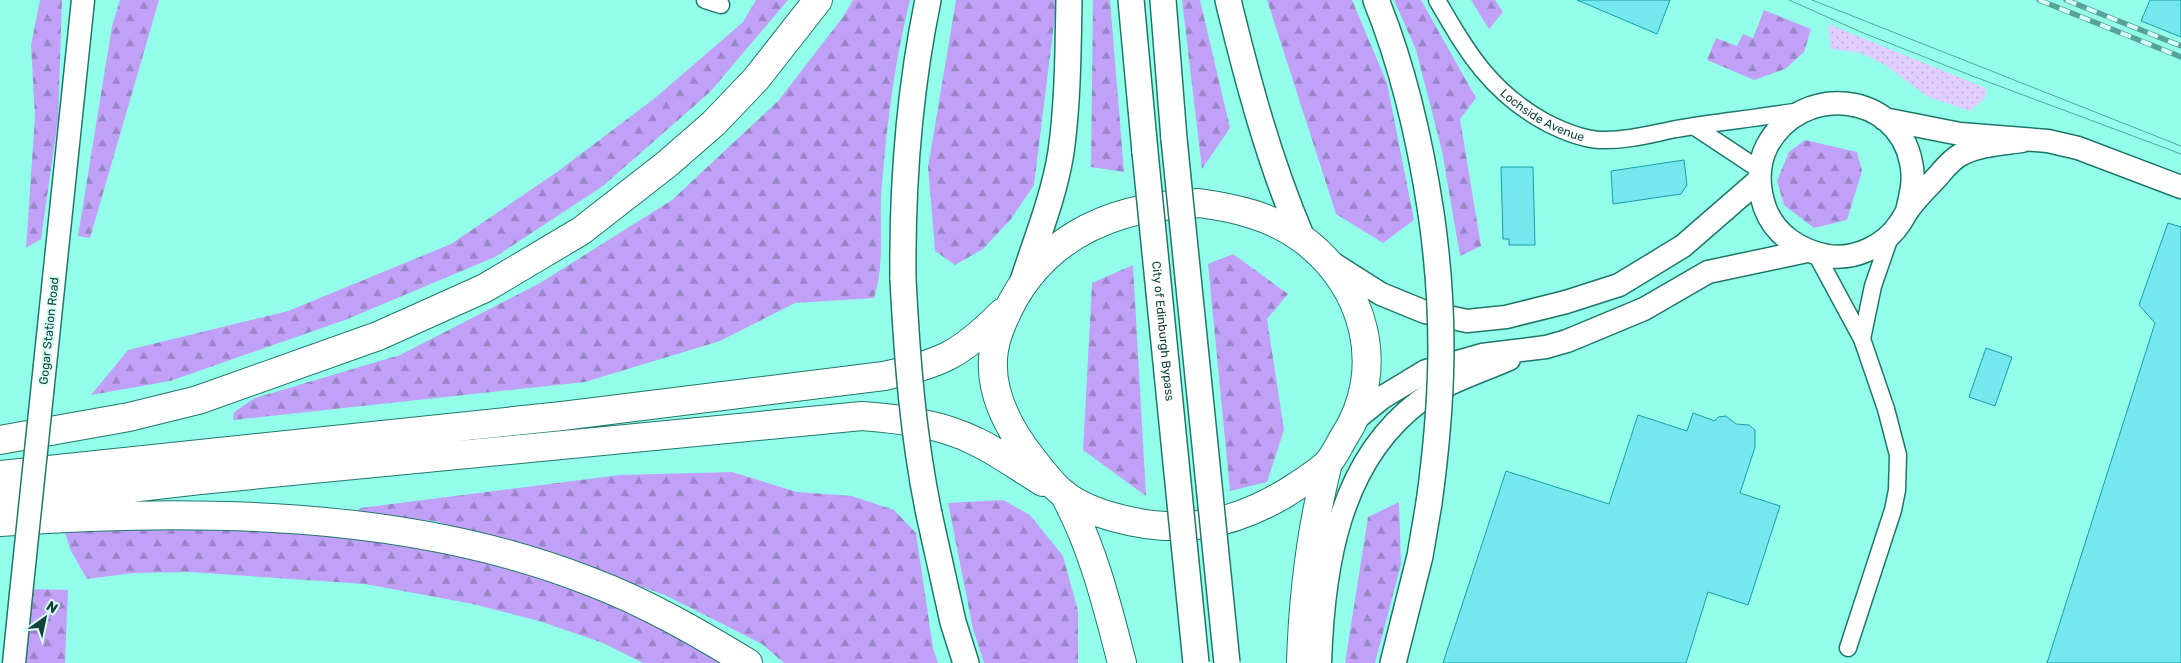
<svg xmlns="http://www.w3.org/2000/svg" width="2181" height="663" font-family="Rubik,sans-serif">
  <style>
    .grass { fill: url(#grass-dots) }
    .forest { fill: url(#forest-firs) }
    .building { fill: #75e7ee; stroke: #189ea5 }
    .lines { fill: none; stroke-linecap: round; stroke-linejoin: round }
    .street-casing { stroke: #1f776a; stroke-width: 19 }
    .secondary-casing { stroke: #1f776a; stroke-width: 25 }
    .primary-casing { stroke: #1f776a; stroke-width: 28 }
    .highway-casing { stroke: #1f776a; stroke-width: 30 }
    .street { stroke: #fff; stroke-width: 16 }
    .secondary { stroke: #fff; stroke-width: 22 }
    .primary { stroke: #fff; stroke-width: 25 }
    .highway { stroke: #fff; stroke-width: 28 }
    .tram { stroke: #55a496; stroke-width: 1 }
    .rail-casing { stroke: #55a496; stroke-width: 5.5 }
    .rail { stroke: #d7fef6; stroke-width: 4; stroke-dasharray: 11; stroke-linecap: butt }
    .secondary-bridge-casing { stroke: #1f776a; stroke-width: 25; stroke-linecap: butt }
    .primary-bridge-casing { stroke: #1f776a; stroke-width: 28; stroke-linecap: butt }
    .secondary-bridge { stroke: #fff; stroke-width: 22 }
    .primary-bridge { stroke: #fff; stroke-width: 25 }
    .labels { text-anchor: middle; stroke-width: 4; stroke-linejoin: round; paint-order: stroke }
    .street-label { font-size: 12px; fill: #13423b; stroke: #d7fef6 }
  </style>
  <defs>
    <pattern id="grass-dots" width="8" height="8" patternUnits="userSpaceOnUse" patternTransform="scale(1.25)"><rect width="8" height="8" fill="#dfceff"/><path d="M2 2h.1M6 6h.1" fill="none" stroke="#beb2db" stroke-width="1.8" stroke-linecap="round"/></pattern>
    <pattern id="forest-firs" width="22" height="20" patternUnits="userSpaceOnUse" patternTransform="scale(1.25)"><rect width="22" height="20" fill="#c0a1f7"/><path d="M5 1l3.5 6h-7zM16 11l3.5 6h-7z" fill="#9b85c9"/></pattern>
  </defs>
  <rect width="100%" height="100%" fill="#93ffea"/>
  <!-- grass -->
  <path class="grass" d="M1828 24 1986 88V97L1970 111 1928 97 1885 65 1861 53 1831 49Z"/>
  <!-- forest -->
  <path class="forest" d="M40 0H62L58 119 41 239 26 248 35 117 31 45Z
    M120 0H159L90 238 78 236 112 26Z
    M756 0H788L710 92 603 186 495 257 345 320 170 381 91 395 128 350 288 311 451 244 557 172 655 98 743 22Z
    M853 0H910C895 60 887 122 882 184 878 223 886 260 874 298L795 303 720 341 585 382 233 420 234 412 255 398 400 355 540 283 672 200 778 101 843 17Z
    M956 0H1057L1034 185 1011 219 983 249 955 265 935 251 928 167Z
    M1093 0H1110L1124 172 1091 167Z
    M1182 0H1200L1230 128 1202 169Z
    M1267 0H1352L1387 83 1414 220 1383 243 1336 214Z
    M1394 0H1421L1476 98 1460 119 1481 246 1460 256 1442 151 1416 50Z
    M1471 0H1495L1503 12 1489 29Z
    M1764 10 1811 29 1804 52 1785 69 1754 80 1707 60 1716 38 1737 46 1743 34 1753 38Z
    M1805 140 1857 152 1862 171 1847 220 1814 228 1784 205 1777 181 1789 152Z
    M1233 254 1288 294 1267 319 1284 430 1267 482 1230 491 1208 264Z
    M1133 265 1146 496 1083 450 1092 283Z
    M732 472 797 492 852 496 894 510 916 533 933 648 938 663H784L762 644 665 595 540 552 434 521 355 513 360 508 620 475Z
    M1003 500 1030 515 1063 556 1078 611V663H984L973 629 948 503Z
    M1399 502 1401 564 1375 663H1345L1368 517Z
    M199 516 533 562 748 663H643L603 643 539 621 473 604 365 584 190 572 134 573 87 579 71 551 60 518Z
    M31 589 68 590 65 663H24Z"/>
  <!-- building -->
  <path class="building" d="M1577 0H1670L1657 34Z
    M2150 0H2181V37L2141 21Z
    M1684 160 1687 185 1681 194 1613 204 1611 171Z
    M1501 167H1533L1535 245H1509V239H1503Z
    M2168 223 2181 227V663H2047L2155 323 2139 305Z
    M1986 348 2012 357 1995 406 1969 397Z
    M1693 413 1715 421 1718 417 1726 416 1736 424 1749 425 1755 430V447L1740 493 1780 506 1748 605 1708 592 1686 663H1443L1506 471 1609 504 1638 415 1687 431Z"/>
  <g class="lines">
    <defs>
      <g id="street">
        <path d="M705 0 721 5"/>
        <path id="s1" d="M1437 0C1467 52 1491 93 1547 123 1563 131 1582 139 1600 140 1626 141 1651 134 1676 129 1717 122 1759 118 1800 111"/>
        <path d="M1695 127 1760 170"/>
        <path d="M1816 254 1862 339 1886 409 1898 455 1897 490 1893 510 1848 648"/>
        <path d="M1862 339 1873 286 1891 234"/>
      </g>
      <path id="secondary" d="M1884 119 1960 134 2048 141 2078 148 2181 187
        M1907 211C1911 194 1915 179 1911 162 1897 92 1801 82 1767 146 1757 165 1758 188 1765 208 1775 235 1800 251 1828 256 1855 260 1885 246 1900 223 1903 219 1905 214 1908 210 1916 198 1928 187 1938 176 1944 169 1951 160 1960 155 1978 145 2001 144 2022 141
        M1332 263 1381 294 1425 312 1467 321 1506 317 1566 302 1619 285 1683 246 1759 180
        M45 365 83 0
        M1357 418 1383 397 1426 371 1482 355 1546 347 1567 341 1644 309 1708 272 1807 251
        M14 663 21 594
        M1320 663C1323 569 1338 462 1420 401 1446 382 1480 372 1509 359"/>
      <path id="primary" d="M1131 0 1145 152
        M1163 0 1174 139
        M1228 0C1248 82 1269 161 1302 238
        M1376 0C1404 69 1420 140 1431 213
        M903 279C902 185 909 92 928 0
        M1022 284C1036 240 1054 197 1061 152 1068 102 1068 51 1069 0
        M929 514 953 622 966 663
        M1393 663 1420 556 1429 503"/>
      <path id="highway" d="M1199 203C1235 208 1271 216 1301 238 1365 284 1388 369 1344 437 1339 445 1334 457 1327 464 1315 475 1300 484 1286 493 1229 527 1177 535 1113 517 1095 512 1073 503 1059 490 1050 482 1042 471 1034 461 1006 426 982 380 998 334 1030 242 1105 206 1199 203Z
        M0 440 129 417 198 400 378 336 485 288 581 231 667 164 714 123 756 79 818 0
        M0 475 562 416 884 376C942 363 960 355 1002 313
        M1064 494C1093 547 1107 605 1122 663
        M0 503 200 480 862 416C901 419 942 424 977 442 1000 453 1021 469 1043 482
        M0 522C191 508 409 510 589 581 645 602 697 632 748 663
        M1301 663C1303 595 1311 529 1328 463"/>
    </defs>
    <!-- street casing -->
    <use href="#street" class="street-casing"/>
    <!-- secondary casing -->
    <use href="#secondary" class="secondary-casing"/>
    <!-- primary casing -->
    <use href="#primary" class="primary-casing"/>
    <!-- highway casing -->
    <use href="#highway" class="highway-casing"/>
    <!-- street -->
    <use href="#street" class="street"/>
    <!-- secondary -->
    <use href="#secondary" class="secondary"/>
    <!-- primary -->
    <use href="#primary" class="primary"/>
    <!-- highway -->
    <use href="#highway" class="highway"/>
    <!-- tram -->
    <path class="tram" d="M1789 0 1861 32 1975 77 2181 154
      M1812 0 2181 146"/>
    <defs>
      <path id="rail" d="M2039 0 2181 57
        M2066 0 2181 46"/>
    </defs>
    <!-- rail casing -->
    <use href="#rail" class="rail-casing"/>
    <!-- rail -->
    <use href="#rail" class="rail"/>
    <defs>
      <path id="secondary-bridge" d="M21 594 45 365"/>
      <g id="primary-bridge">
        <path d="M1174 139 1227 663"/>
        <path id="s2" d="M1145 152 1196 663"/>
        <path d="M903 279C907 358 913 436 929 514"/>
        <path d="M1429 503C1443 401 1446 316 1431 213"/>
      </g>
    </defs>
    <!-- secondary-bridge casing -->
    <use href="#secondary-bridge" class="secondary-bridge-casing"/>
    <!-- primary-bridge casing -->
    <use href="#primary-bridge" class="primary-bridge-casing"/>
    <!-- secondary-bridge -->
    <use href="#secondary-bridge" class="secondary-bridge"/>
    <!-- primary-bridge -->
    <use href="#primary-bridge" class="primary-bridge"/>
  </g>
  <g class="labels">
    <!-- street labels -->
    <g class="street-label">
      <text dy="4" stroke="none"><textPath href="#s1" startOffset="160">Lochside Avenue</textPath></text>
      <text transform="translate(49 331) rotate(-84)" y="4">Gogar Station Road</text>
      <text dy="4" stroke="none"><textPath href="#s2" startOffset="180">City of Edinburgh Bypass</textPath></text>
    </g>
  </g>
  <!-- north arrow -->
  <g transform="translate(45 618) rotate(33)" stroke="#d7fef6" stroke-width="4" paint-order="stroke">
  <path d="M0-4L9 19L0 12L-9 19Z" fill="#13423b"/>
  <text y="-8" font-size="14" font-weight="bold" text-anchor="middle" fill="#13423b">N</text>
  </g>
</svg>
